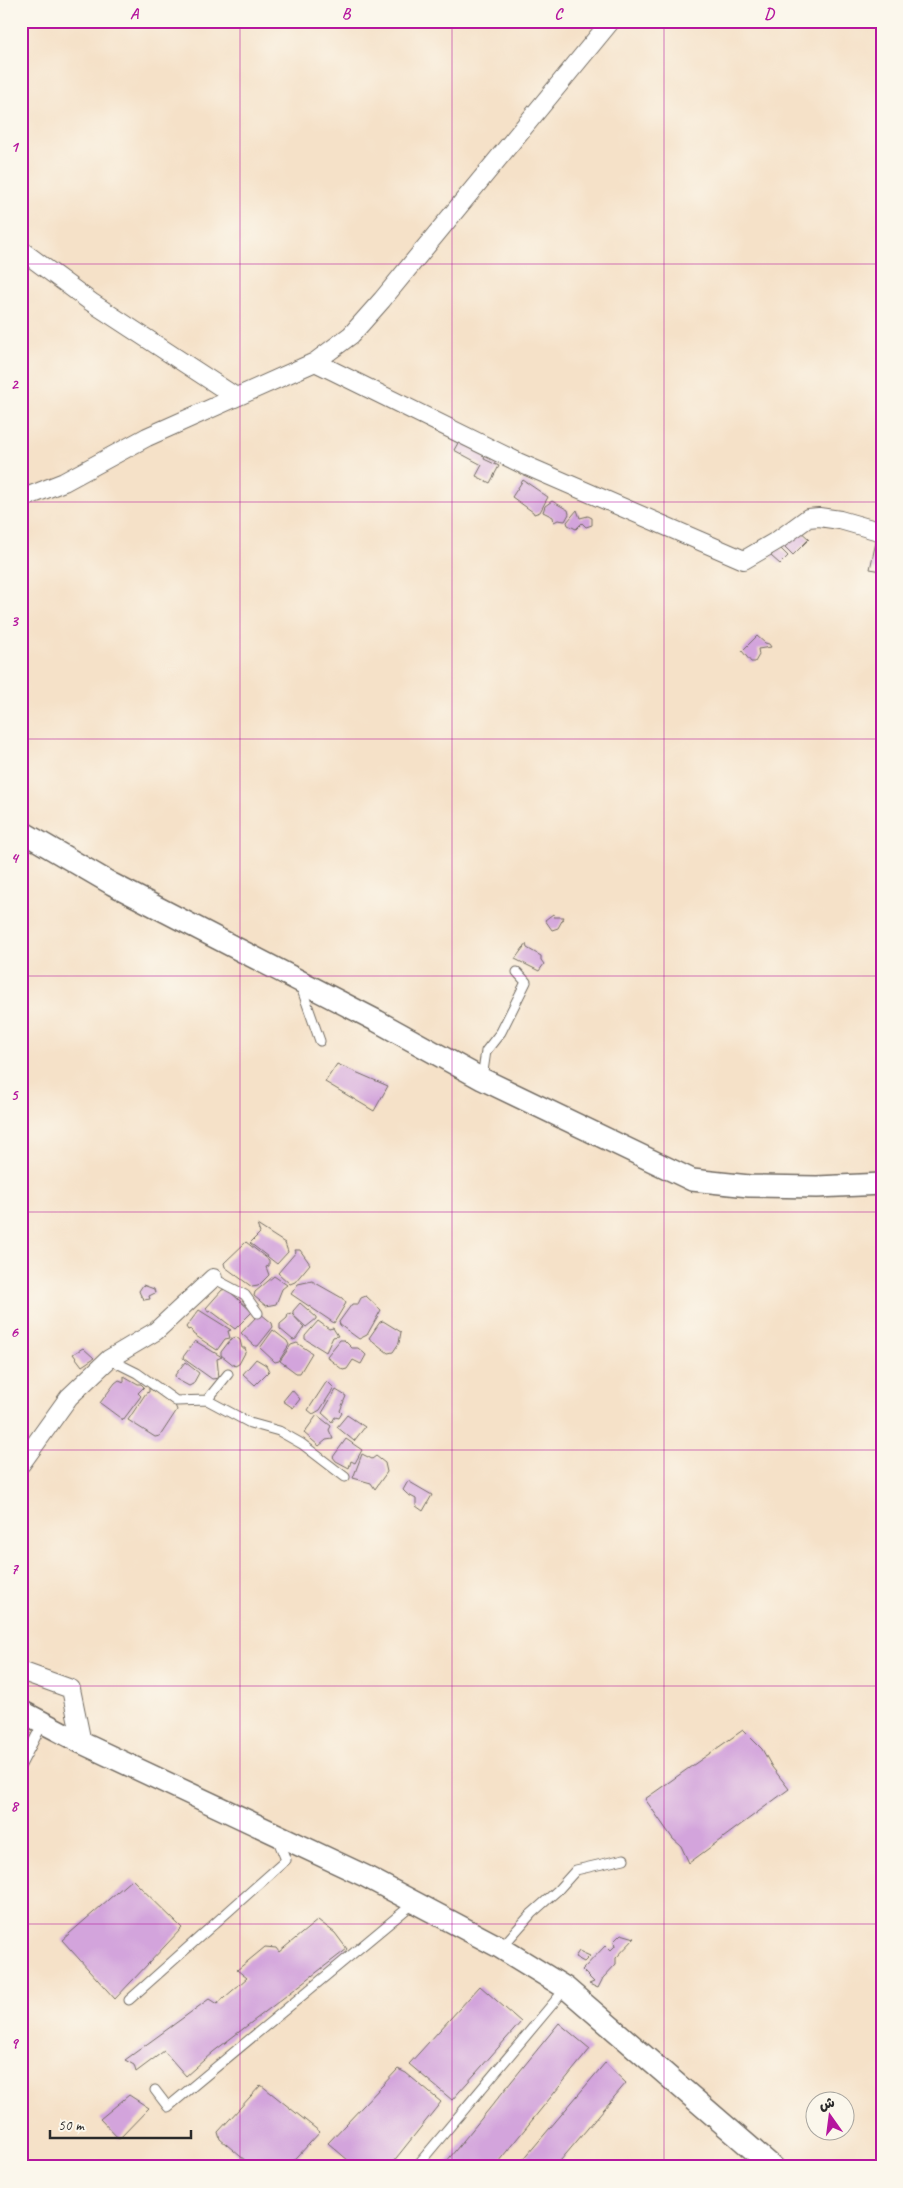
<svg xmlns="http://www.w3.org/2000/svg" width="903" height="2188" font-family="Caveat,'Playpen Sans Arabic',sans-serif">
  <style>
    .building { fill: #d3a4dc }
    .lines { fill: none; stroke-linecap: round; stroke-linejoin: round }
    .service-casing { stroke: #726b62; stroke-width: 11 }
    .minor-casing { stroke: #726b62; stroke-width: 20 }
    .tertiary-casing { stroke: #726b62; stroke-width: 24 }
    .service { stroke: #fff; stroke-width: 9 }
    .minor { stroke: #fff; stroke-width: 18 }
    .tertiary { stroke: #fff; stroke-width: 21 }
    .grid { fill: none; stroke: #b5179e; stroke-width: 1; stroke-opacity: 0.55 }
    .neatline { fill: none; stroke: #b5179e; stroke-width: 2 }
    .grid-label { font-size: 16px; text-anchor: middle; font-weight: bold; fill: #b5179e }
  </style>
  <rect width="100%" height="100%" fill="#fbf7ec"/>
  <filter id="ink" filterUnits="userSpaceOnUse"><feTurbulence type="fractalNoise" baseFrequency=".02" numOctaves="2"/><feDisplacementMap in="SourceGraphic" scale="10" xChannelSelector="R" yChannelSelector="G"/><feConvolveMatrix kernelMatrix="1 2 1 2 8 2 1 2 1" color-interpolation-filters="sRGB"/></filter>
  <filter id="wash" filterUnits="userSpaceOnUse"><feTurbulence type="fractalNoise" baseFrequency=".0096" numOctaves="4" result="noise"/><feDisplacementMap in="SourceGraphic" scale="20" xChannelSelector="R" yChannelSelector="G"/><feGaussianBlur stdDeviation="1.12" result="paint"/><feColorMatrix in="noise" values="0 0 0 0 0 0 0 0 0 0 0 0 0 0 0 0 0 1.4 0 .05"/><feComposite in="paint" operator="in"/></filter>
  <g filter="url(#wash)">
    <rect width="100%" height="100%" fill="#f5e1c8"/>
    <g id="blocks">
      <!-- building -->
      <path class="building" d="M462 436 488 449 484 459 499 466 490 483 476 476 482 465 454 450Z
        M523 480 548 497 540 512 534 514 533 512 512 497Z
        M552 501 568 510 569 514 565 521 558 520 554 522 553 517 543 512 545 506Z
        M577 510 580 518 588 516 592 518V525L586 527 582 523 576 529 568 525 567 522Z
        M798 529 809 539 793 555 782 544Z
        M876 542 882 543V571L870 569Z
        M779 547 788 556 780 564 771 556Z
        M757 636 765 643 769 644 771 647 758 649 759 655 755 662H751L742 651Z
        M553 914 554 917H564L558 928 552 930 545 920Z
        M526 944 527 948 541 956V960L544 964 539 971 515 959Z
        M337 1064 388 1086 374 1111 325 1082Z
        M257 1225 285 1243 288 1252 277 1264 250 1243 260 1233Z
        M246 1242 269 1260V1266L266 1267 269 1275 258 1286 252 1287 225 1267 224 1263Z
        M295 1250H300L310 1264 295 1282 290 1284 278 1273 296 1252Z
        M274 1276 287 1285 282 1289 276 1304 266 1306 254 1296 255 1292Z
        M312 1281 342 1298 346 1303 334 1323 291 1294 298 1284Z
        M143 1285 154 1289 155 1293 149 1296 150 1299 144 1300 143 1297 141 1296 139 1291Z
        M227 1289 252 1312 235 1329 211 1311 208 1312 206 1308 222 1290Z
        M366 1296 381 1310 367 1335 359 1339 340 1325 339 1322 352 1304H358L361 1298Z
        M300 1303 316 1317V1319L306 1327 293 1315V1311Z
        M199 1310 231 1330 228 1331 230 1338 225 1339 217 1350 193 1334 191 1329 188 1330 186 1327Z
        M291 1313 304 1327 296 1339 293 1340 280 1329V1324L287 1318 288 1314Z
        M261 1314 272 1323 273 1327 258 1346H255L241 1333 257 1316Z
        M318 1321 329 1329 333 1328 338 1336 333 1337 326 1352 305 1339V1336Z
        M383 1321 401 1332 399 1343 393 1352 388 1353 369 1338 380 1322Z
        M273 1330 287 1341 289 1345 279 1361 275 1362 260 1348Z
        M236 1337 240 1340 242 1348H245L246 1351 239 1364 235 1366 221 1355V1352L231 1339Z
        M340 1340H344L352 1348H358L364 1353 366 1355 361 1364 353 1360 347 1369 343 1370 328 1358 327 1356Z
        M195 1341 222 1357 217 1359 219 1378 212 1379 184 1359 183 1357Z
        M297 1343 312 1353 300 1373H296L280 1361 291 1345Z
        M83 1348 94 1358 82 1366 73 1354Z
        M256 1359 266 1365 269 1371 255 1385 243 1374Z
        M185 1362 199 1373 193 1384 189 1386 176 1379 175 1375Z
        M124 1376 138 1384H141L144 1387 138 1393 141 1396 123 1420 100 1403 115 1383 119 1380 124 1382Z
        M327 1381 334 1388 320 1410 313 1414 308 1410Z
        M149 1388 175 1405 177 1410 160 1436 155 1437 128 1420 146 1393 149 1392Z
        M292 1390 300 1399 293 1408 283 1401Z
        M336 1390 346 1396 340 1411 342 1413 339 1418 335 1417 332 1422 322 1413Z
        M317 1415 331 1426 329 1430 333 1439 326 1440 319 1446 304 1433Z
        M347 1415 365 1427 354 1441 337 1427Z
        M346 1439 362 1450 355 1463 351 1461 349 1468 336 1461 333 1457Z
        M362 1454 372 1459 376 1456 385 1463 387 1472 375 1489 371 1483 353 1478Z
        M408 1481 432 1495 423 1511 416 1506V1499L407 1494 403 1490Z
        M743 1730 762 1749 772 1767 789 1789 689 1863 681 1846 673 1839 645 1799Z
        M132 1879 182 1928 115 1999 62 1940Z
        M318 1920 335 1933 347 1949 213 2052 186 2076 164 2051 136 2072 134 2065 125 2060 209 1999 217 2004 247 1978 237 1970 265 1947 276 1948 279 1952Z
        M621 1934 635 1938 616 1958V1964L603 1978 598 1988 589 1984 594 1982 582 1970 606 1945 611 1950 615 1946 614 1941Z
        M579 1951 590 1956 584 1962 575 1957Z
        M480 1986 521 2022 452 2100 409 2064Z
        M559 2023 590 2049 494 2167H442Z
        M605 2063 626 2083 555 2167H517Z
        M398 2069 406 2073 441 2102 389 2167H356L328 2143Z
        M261 2085 320 2132 288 2167H253L220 2139 218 2132Z
        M129 2095 149 2108 119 2139 100 2119Z"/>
    </g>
  </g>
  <g filter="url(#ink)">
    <use href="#blocks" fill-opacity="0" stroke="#726b62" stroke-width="1"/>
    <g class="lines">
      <defs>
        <path id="service" d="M300 984 320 1041
          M482 1078 486 1051 501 1032 526 982 517 972
          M213 1278 245 1295 258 1313
          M109 1359 137 1373 176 1401 207 1400 228 1374
          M207 1400 250 1423 279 1431 302 1444 345 1477
          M21 1765 43 1723
          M501 1948 531 1914 558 1890 576 1870 624 1859
          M129 2000 286 1860 277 1838
          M155 2090 168 2107 415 1902
          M416 2167 566 1988"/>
        <path id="minor" d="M21 250 91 302 236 397
          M315 362 520 463 744 560 778 540 808 518 819 517 840 520 882 532
          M21 499 64 482 147 437 315 362 351 335 382 300 611 21
          M21 1464 69 1397 109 1359 156 1331 213 1278
          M21 1671 71 1689 82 1743"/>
        <path id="tertiary" d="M21 831 112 884 377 1021 482 1079 692 1180 749 1186 817 1187 882 1184
          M21 1711 82 1743 365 1876 501 1948 566 1988 773 2167"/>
      </defs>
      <!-- service casing -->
      <use href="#service" class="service-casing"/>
      <!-- minor casing -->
      <use href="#minor" class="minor-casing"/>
      <!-- tertiary casing -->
      <use href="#tertiary" class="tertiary-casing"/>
      <!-- service -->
      <use href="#service" class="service"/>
      <!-- minor -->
      <use href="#minor" class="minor"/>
      <!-- tertiary -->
      <use href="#tertiary" class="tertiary"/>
    </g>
  </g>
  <!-- grid -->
  <path class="grid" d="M240 21V2167M452 21V2167M664 21V2167M21 264H882M21 502H882M21 739H882M21 976H882M21 1212H882M21 1450H882M21 1686H882M21 1924H882"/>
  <!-- margin -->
  <rect width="903" height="2188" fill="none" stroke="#fbf7ec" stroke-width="55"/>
  <!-- north arrow -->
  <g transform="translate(830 2116) rotate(346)"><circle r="24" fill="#fbf7ec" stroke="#a8a59f"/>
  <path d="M0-4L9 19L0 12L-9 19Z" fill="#b5179e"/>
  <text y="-8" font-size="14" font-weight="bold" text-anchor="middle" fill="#2b2b2b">ش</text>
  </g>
  <!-- scale -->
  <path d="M50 2130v8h141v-8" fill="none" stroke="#2b2b2b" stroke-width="2.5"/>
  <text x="58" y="2130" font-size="15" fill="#2b2b2b" stroke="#fbf7ec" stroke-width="4" paint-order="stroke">50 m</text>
  <rect x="28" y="28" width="848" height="2132" class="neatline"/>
  <g class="grid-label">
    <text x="134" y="19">A</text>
    <text x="346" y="19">B</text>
    <text x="558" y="19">C</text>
    <text x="769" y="19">D</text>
    <text x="14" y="152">1</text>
    <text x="14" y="389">2</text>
    <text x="14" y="626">3</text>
    <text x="14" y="863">4</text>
    <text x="14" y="1100">5</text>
    <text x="14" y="1337">6</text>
    <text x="14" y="1574">7</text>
    <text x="14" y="1811">8</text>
    <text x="14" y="2048">9</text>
  </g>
</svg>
